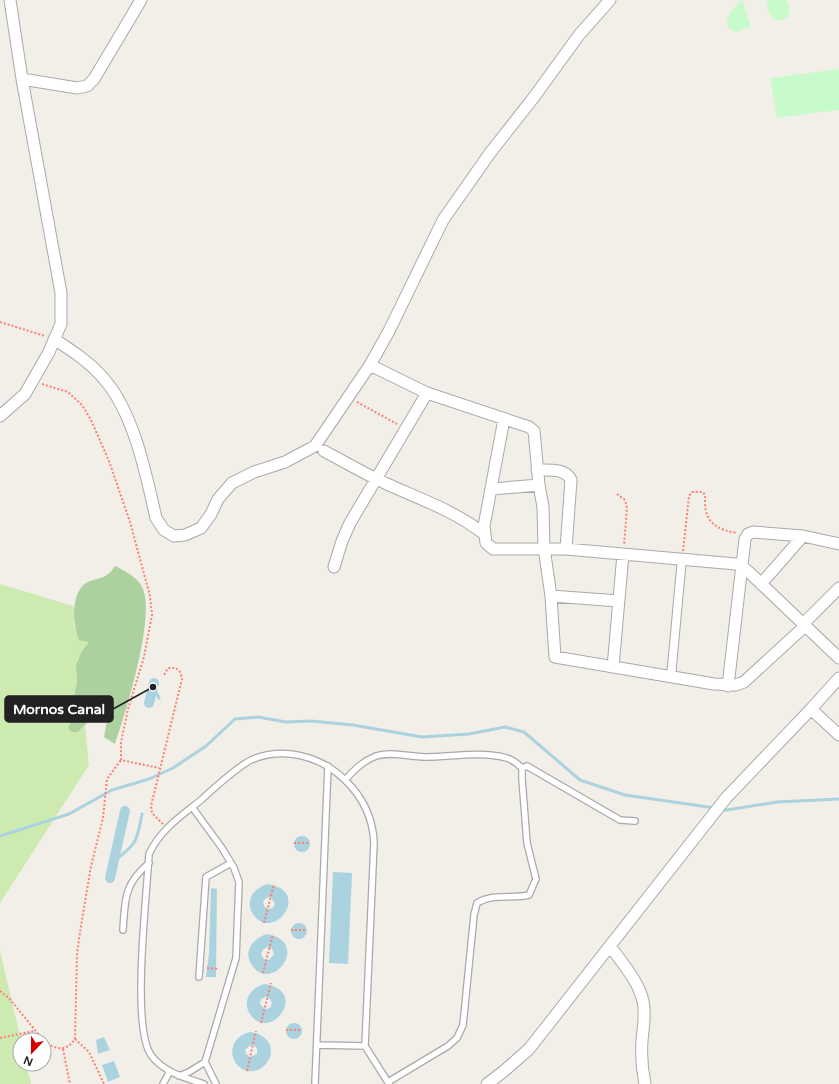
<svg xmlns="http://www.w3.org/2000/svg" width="839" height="1084" font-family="'Varela Round',sans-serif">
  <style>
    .grass { fill: #cdebb0 }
    .forest { fill: #add19e }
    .park { fill: #c8facc }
    .water { fill: #aad3df; fill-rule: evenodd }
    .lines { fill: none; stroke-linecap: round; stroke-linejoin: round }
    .stream { stroke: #aad3df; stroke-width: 3 }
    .canal { stroke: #aad3df; stroke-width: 10 }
    .service-casing { stroke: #a9a9a9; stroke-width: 8 }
    .pedestrian-casing { stroke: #a9a9a9; stroke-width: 10 }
    .minor-casing { stroke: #a9a9a9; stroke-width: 13 }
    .path { stroke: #fa8072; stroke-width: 2; stroke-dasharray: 2 2; stroke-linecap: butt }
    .service { stroke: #fff; stroke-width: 5.5 }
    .pedestrian { stroke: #fff; stroke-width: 8 }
    .minor { stroke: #fff; stroke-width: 11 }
    .leader { fill: none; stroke: #222; stroke-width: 1.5 }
    .callout-dot { fill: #222; stroke: #fff; stroke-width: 1.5 }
    .callout { fill: #222; stroke: #222; stroke-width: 1.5 }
    .callout-label { font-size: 14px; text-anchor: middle; font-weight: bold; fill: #fff }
  </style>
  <rect width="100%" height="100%" fill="#f2efe9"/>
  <!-- grass -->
  <path class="grass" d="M0 584 73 606 75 616 74 627 90 641 82 651 76 665 77 681 74 696 79 707 76 714 68 727 78 732 85 726 89 765 0 903Z
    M0 951 21 1040 20 1064H26L31 1084H0Z"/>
  <!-- forest -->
  <path class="forest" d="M115 566C124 570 140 579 143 589 155 619 126 712 115 744L104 737 108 715 103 706 96 708 91 719 78 732H71L68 727 76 714 78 707 74 697 77 681 76 665 82 651 89 642 79 640C73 624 70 594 86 583 93 579 101 579 107 575 110 573 113 569 115 566Z"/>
  <!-- park -->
  <path class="park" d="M742 0 751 27 736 32C717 25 732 8 742 0Z
    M768 0H787L790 9 788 17 782 20H776C769 15 765 9 768 0Z
    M839 69V110L777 118 770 78Z"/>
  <!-- water -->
  <path class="water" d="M294 844a8 8 0 1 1 16 0a8 8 0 1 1-16 0Z
    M333 872 352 873 348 964 329 963Z
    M268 884C313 891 273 944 253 914 244 900 255 887 268 884ZM271 897 275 904 273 908 268 909 264 906 263 902 266 898Z
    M211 888 217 889 216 977H206L209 953Z
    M291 931a8 8 0 1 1 16 0a8 8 0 1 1-16 0Z
    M267 934C312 942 271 995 252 965 242 951 254 938 267 934ZM267 947 272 949 274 954 269 960 264 959 261 954 263 950Z
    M265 984C310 991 270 1044 250 1014 241 1000 252 987 265 984ZM266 997 270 999 272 1003 270 1008 265 1009 260 1004 261 999Z
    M286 1031a8 8 0 1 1 16 0a8 8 0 1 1-16 0Z
    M250 1032C264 1034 274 1043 270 1057 268 1062 265 1066 260 1069 236 1081 217 1041 250 1032ZM254 1045 257 1049V1054L250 1057 246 1054 245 1050 249 1046Z
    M104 1037 110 1050 98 1054 96 1040Z
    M114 1061 120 1077 108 1082 102 1065Z"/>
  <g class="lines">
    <!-- stream -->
    <path class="stream" d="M153 687 159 698
      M720 809 727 810 777 802 839 799
      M0 836 69 814 112 790 149 779 173 768 206 746 235 719 258 717 286 722 311 721 353 725 422 737 469 734 505 727 524 732 580 780 625 795 715 808
      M114 861C137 844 137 841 142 814"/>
    <!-- canal -->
    <path class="canal" d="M149 703 154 683
      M110 878 125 811"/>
    <defs>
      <path id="service" d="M345 780C355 769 363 761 376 756 391 751 410 757 425 757 452 757 480 751 507 758 513 760 518 764 522 768
        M123 930C125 899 124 884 149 863
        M199 977 206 877 231 863
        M317 1045 365 1046 389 1084
        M205 1062 216 1084
        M179 1076 189 1072 205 1062 236 958 239 882 234 868 222 848 192 807
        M388 1082 448 1046 457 1038 463 1025 474 915 477 903C493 893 512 899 529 895L536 879 527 843 522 779V768L527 766 620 820 635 821
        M163 1084 170 1071
        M204 1084C185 1078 163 1072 151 1055 131 1026 147 894 149 854 160 830 181 816 201 800 214 788 236 768 251 760 283 746 320 756 344 779 363 797 373 817 374 843L365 1046
        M315 1084 328 766"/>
      <path id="pedestrian" d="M671 677 682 558"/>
      <path id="minor" d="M22 79 77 88 87 86 94 79 141 0
        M54 339C71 350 91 363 104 379 134 413 146 474 156 518L164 530 174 536 185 535 201 528 211 514 218 499 232 483 254 472 285 462 315 446 370 365 389 331 443 220 490 153 534 97 579 35 610 0
        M370 365 427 393 529 427 534 431 539 485 543 507 544 548 551 596 555 657 714 684 736 685 744 682 805 626
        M0 416 25 394 49 352 61 324V293L22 79 10 0
        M504 419 484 526 486 543 493 549H566L736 564 742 566 751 574 839 658
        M324 451C345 462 365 474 387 484 420 499 455 511 484 534
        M537 470C549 470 565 468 571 480L566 549
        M492 489 539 485
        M334 567 342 541 350 523 427 393
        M761 584 803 536
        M551 596 619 601
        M803 624 839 588
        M613 667 623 554
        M728 686 745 539 748 534 753 532 803 536 839 544
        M811 709 839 735
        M610 946C622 963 638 980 643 1001 646 1014 643 1028 642 1041 641 1055 642 1070 645 1084
        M487 1084 504 1071 529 1049 726 798 811 709 839 678"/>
    </defs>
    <!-- service casing -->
    <use href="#service" class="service-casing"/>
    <!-- pedestrian casing -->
    <use href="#pedestrian" class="pedestrian-casing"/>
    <!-- minor casing -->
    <use href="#minor" class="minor-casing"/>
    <!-- path -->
    <path class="path" d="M0 322 45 336
      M42 384 68 392 82 405 91 420 109 461 130 522 150 596 152 615 144 657 128 709 121 742V760L159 768
      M357 402 397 424
      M617 494 625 500 627 508 624 545
      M683 551 689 496 692 492H703C706 496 705 499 705 504 706 524 719 530 737 533
      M163 824 152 813 151 806 182 679 180 672 176 668H168L164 675
      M294 843H310
      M264 923 274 884
      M291 930H307
      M207 968 218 969
      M263 973 273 934
      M0 991 9 998 43 1040
      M261 1023 271 983
      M286 1030H302
      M0 1038 34 1031
      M75 1039 89 1052 104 1084
      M44 1041C56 1050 66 1052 75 1039L77 953 81 926 91 866 103 818 107 779 121 760
      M63 1049 70 1084
      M247 1071 256 1031"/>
    <!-- service -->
    <use href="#service" class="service"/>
    <!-- pedestrian -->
    <use href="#pedestrian" class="pedestrian"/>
    <!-- minor -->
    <use href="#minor" class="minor"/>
  </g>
  <!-- callouts -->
  <path class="leader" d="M153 687L113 709"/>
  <circle class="callout-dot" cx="153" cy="687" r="4"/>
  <rect class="callout" x="5" y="696" width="108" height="26" rx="4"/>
  <g class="callout-label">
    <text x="59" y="714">Mornos Canal</text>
  </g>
  <!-- north arrow -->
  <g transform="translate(32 1052) rotate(202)"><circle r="19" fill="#ffffff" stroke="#a7a7a7"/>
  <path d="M0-3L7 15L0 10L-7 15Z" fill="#d40000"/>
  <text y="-6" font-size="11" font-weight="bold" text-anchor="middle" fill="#222222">N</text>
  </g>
</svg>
